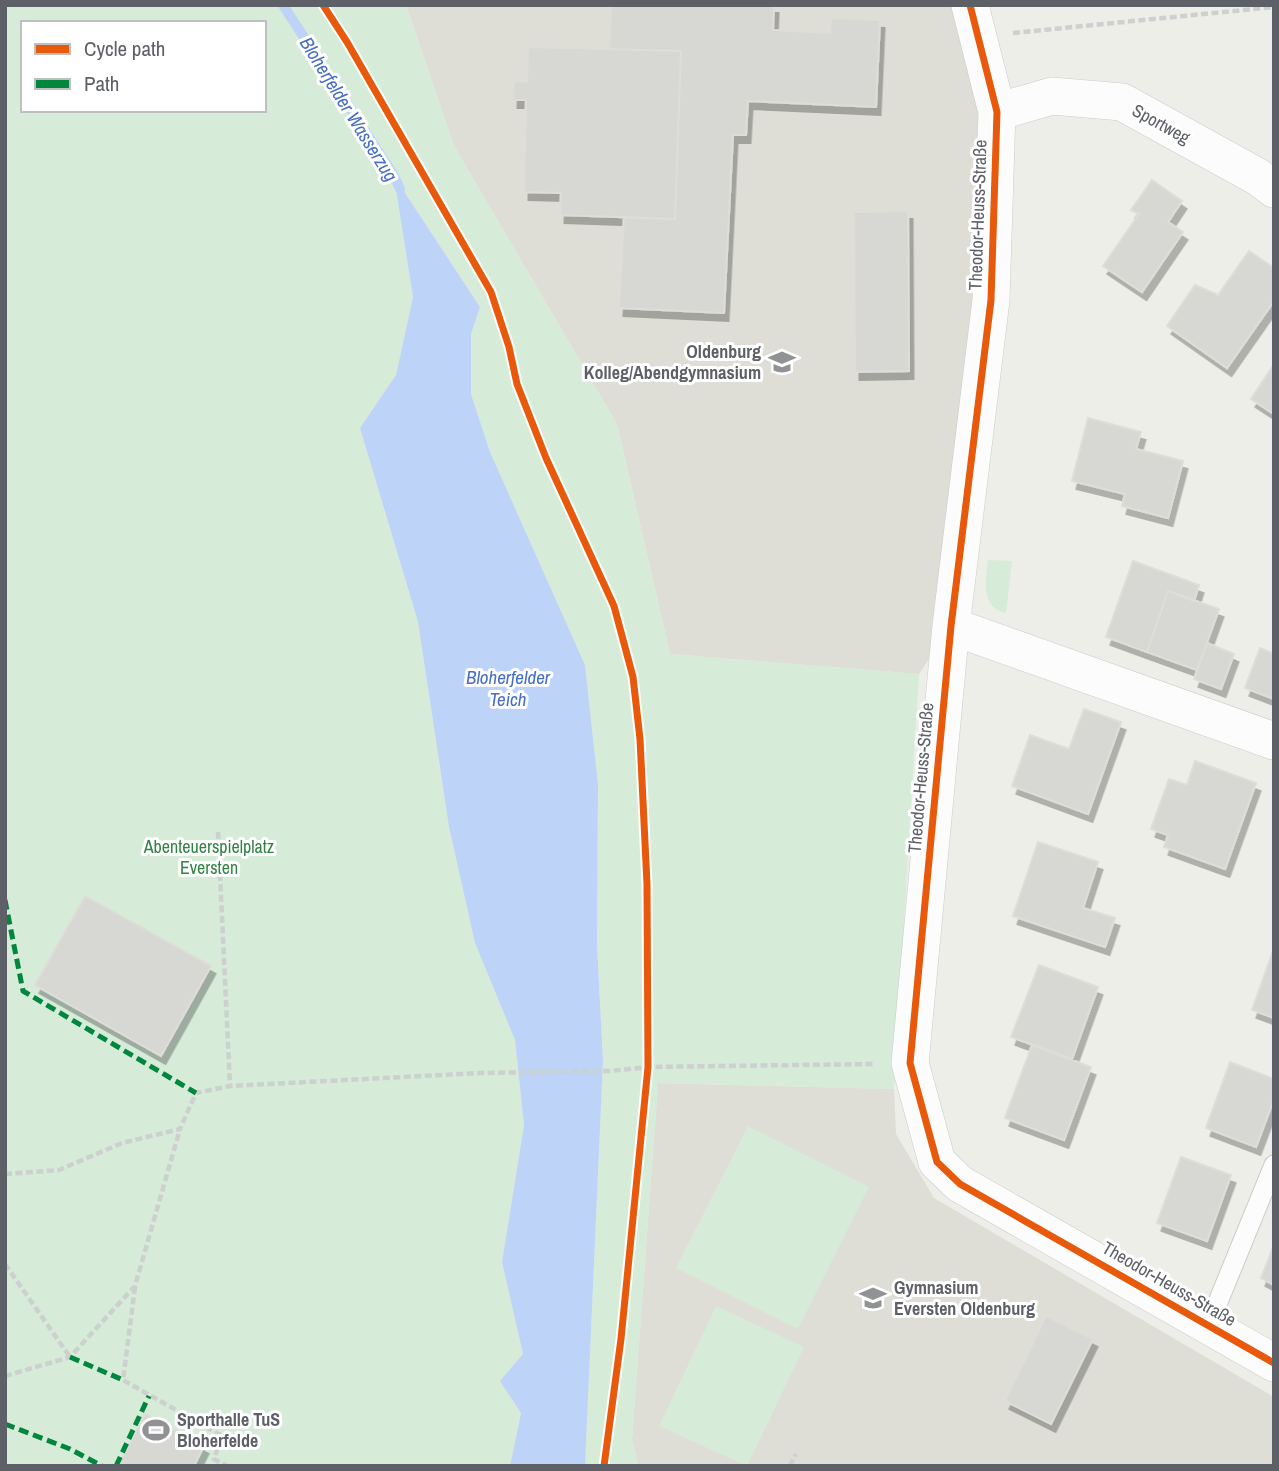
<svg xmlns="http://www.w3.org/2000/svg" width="1279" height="1471" font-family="'Archivo Narrow',sans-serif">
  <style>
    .education { fill: #deded7 }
    .green { fill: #d6ebd8; fill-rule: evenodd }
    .water { fill: #bdd4f8 }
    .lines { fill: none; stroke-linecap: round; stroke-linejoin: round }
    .stream { stroke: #bdd4f8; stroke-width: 10 }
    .building { fill: #d7d7d4; stroke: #deddd8; stroke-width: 2; filter: url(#shadow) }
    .lane-casing { stroke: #cbcbcb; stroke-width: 21 }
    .street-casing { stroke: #cbcbcb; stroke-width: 38 }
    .path { stroke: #ccd0ce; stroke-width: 4.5; stroke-dasharray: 7 3.5; stroke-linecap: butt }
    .lane { stroke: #fcfcfc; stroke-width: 19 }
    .street { stroke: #fcfcfc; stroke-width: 37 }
    .quiet { stroke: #00873e; stroke-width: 5; stroke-dasharray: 10 5; stroke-linecap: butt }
    .cycleway-casing { stroke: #fff; stroke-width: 11 }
    .cycleway { stroke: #e8590c; stroke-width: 7 }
    .labels { text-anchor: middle; stroke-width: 6; stroke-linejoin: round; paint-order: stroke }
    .street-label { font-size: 18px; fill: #5e6067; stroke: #fff }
    .poi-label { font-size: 18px; font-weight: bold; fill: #5e6067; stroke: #fff; text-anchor: start }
    .park-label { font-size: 18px; fill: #328245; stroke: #fff }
    .water-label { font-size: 19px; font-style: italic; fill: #466dc7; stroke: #fff }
  </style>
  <defs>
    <filter id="shadow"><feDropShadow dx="4.5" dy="8" stdDeviation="0" flood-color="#0004"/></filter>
  </defs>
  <rect width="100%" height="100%" fill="#eeeee9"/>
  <!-- education -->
  <path class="education" d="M406 5H970L997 112 951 626 919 674 670 654 617 424 454 146Z
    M658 1083 894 1089 896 1134 934 1198 1274 1397V1466H638L632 1439Z"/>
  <!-- green -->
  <path class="green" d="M5 5H406L454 146 617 424 670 654 919 674 894 1089 658 1083 632 1439 638 1466H585L603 1061 597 945 598 784 585 665 490 452 471 394V334L480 307 395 177 413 297 396 375 360 428 418 622 449 827 475 943 515 1040 524 1125 502 1262 523 1354 501 1381 521 1413 510 1466H5ZM23 23H264V110H23Z
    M988 560 1012 561 1006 613C980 608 986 580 988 560Z
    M748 1126 869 1187 798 1329 676 1268Z
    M716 1306 804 1347 747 1466 659 1426Z"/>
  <!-- water -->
  <path class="water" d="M394 176 480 307 471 334V394L490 452 585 665 598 784 597 945 603 1061 585 1466H510L521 1413 500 1381 523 1354 502 1262 524 1125 515 1040 475 943 449 827 418 622 360 428 396 375 413 297Z"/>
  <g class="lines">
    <!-- stream -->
    <path class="stream" d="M283 5 394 176 400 189"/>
  </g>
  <!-- building -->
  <path class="building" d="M611 5H774L773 30 830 33 831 18 880 20 876 107 748 101 746 135H733L724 313 619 308 624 217 675 219 681 51 609 49Z
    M528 47 681 51 675 219 560 215 561 193 524 192 526 100H513L514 81 527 82Z
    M1152 180 1182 201 1168 222 1183 232 1142 292 1103 266 1139 214 1131 210Z
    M908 211 909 371 855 372 854 212Z
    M1249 251 1274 268V301L1227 368 1167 326 1195 285 1218 295Z
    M1274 364V414L1251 399Z
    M1088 418 1141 432 1136 449 1183 461 1168 518 1122 506 1125 494 1072 481Z
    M1133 561 1199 585 1194 601 1168 591 1147 652 1106 637Z
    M1168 591 1219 609 1197 670 1147 652Z
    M1207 643 1234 654 1221 689 1194 679Z
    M1260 648 1274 654V699L1245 688Z
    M1084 709 1121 722 1088 814 1012 786 1030 735 1069 749Z
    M1195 761 1256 783 1225 869 1164 847 1168 835 1151 829 1169 779 1187 785Z
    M1038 842 1098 862 1083 908 1115 918 1105 947 1013 916Z
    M85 896 211 966 161 1056 35 985Z
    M1274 948V1018L1252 1010Z
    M1039 965 1098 987 1072 1059 1011 1037Z
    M1032 1045 1091 1067 1064 1140 1005 1118Z
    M1230 1062 1274 1079V1099L1256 1147 1206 1128Z
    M1181 1157 1231 1175 1207 1241 1157 1223Z
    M1274 1245V1285L1261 1278Z
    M1046 1316 1093 1339 1051 1424 1005 1401Z
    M145 1414 204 1446 194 1466H118Z"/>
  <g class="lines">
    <defs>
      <path id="lane" d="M1209 1324 1274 1165"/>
      <path id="street" d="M970 5 997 112 991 300 951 626 910 1063 937 1162 960 1184 1274 1363
        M997 112 1052 96 1122 102 1258 177 1274 189
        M951 626 1274 741"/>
    </defs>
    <!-- lane casing -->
    <use href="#lane" class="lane-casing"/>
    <!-- street casing -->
    <use href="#street" class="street-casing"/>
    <!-- path -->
    <path class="path" d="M323 5 347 42 491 292 509 347 517 384 546 458 614 606 633 677 640 739 647 884 648 1067 621 1339 604 1466
      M1013 33 1274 7
      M218 832 230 1086
      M5 1174 59 1170 122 1143 180 1129 196 1093 230 1086 480 1073 610 1071 648 1067 874 1064
      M5 1264 70 1357
      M135 1287 123 1380 222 1436 214 1459 227 1466
      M5 1376 70 1357 135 1286 180 1129
      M790 1466 796 1454"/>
    <!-- lane -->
    <use href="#lane" class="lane"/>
    <!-- street -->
    <use href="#street" class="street"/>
    <!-- quiet -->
    <path class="quiet" d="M5 900 23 991 196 1093
      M70 1357 123 1380
      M5 1424 70 1449 102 1466
      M116 1466 149 1396"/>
    <defs>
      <path id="cycleway" d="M323 5 347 42 491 292 509 347 517 384 546 458 614 606 633 677 640 739 647 884 648 1067 621 1339 604 1466
        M970 5 997 112 991 300 951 626 910 1063 937 1162 960 1184 1274 1363"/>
    </defs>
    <!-- cycleway casing -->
    <use href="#cycleway" class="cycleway-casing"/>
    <!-- cycleway -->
    <use href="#cycleway" class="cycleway"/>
  </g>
  <!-- icons -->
  <defs>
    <symbol id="school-bare" viewBox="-9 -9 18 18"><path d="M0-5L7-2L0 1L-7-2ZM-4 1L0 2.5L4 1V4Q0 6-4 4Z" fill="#909294" stroke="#fff" stroke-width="2.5" paint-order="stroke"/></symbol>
    <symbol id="stadium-bare" viewBox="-9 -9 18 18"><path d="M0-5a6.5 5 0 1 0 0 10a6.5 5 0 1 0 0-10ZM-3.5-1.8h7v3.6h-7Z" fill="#909294" stroke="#fff" stroke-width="2.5" paint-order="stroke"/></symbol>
  </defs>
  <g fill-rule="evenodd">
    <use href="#school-bare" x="763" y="343" width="38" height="38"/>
    <use href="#school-bare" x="854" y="1279" width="38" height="38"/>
    <use href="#stadium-bare" x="137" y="1411" width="38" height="38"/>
  </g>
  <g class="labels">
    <!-- street labels -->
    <g class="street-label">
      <text transform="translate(1161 124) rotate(29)" y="6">Sportweg</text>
      <text transform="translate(978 215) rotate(-88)" y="6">Theodor-Heuss-Straße</text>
      <text transform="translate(921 778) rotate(-85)" y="6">Theodor-Heuss-Straße</text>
      <text transform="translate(1169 1284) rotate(30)" y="6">Theodor-Heuss-Straße</text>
    </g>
    <!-- poi labels -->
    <g class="poi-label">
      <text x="761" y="358" text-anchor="end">Oldenburg<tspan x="761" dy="21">Kolleg/Abendgymnasium</tspan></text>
      <text x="894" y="1294">Gymnasium<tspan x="894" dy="21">Eversten Oldenburg</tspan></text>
      <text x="177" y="1426">Sporthalle TuS<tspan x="177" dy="21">Bloherfelde</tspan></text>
    </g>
    <!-- park labels -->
    <g class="park-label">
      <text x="209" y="853">Abenteuerspielplatz<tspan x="209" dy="21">Eversten</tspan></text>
    </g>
    <!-- water labels -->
    <g class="water-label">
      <text transform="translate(349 109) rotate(58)" y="7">Bloherfelder Wasserzug</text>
      <text x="508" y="684">Bloherfelder<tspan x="508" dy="22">Teich</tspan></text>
    </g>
  </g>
  <!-- border -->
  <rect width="1279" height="1471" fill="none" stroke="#5e6067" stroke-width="14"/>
  <!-- legend -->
  <rect x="21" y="21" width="245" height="91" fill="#ffffff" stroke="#bfbfc2" stroke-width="2"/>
  <rect x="35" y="44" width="35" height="10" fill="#e8590c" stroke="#bfbfc2" stroke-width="2"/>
  <text x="84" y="56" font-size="21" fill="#5e6067">Cycle path</text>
  <rect x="35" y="79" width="35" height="10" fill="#00873e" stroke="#bfbfc2" stroke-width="2"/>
  <text x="84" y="91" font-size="21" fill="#5e6067">Path</text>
</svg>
